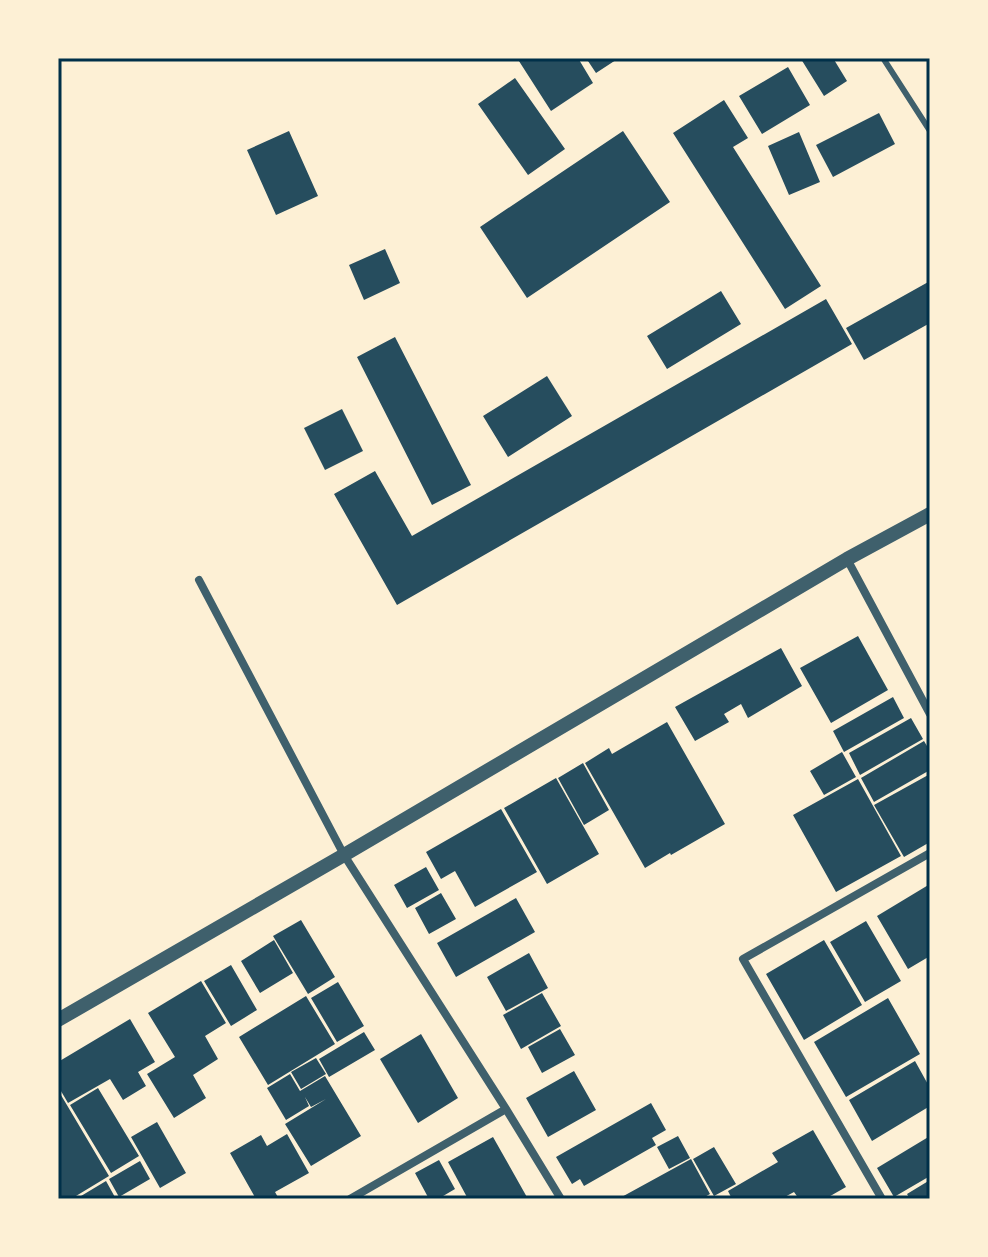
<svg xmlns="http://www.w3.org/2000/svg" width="988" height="1257" font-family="'Nunito Sans',sans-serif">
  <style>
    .building { fill: #264d5e }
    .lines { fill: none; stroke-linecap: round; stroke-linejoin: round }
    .service { stroke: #3f606c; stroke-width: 6 }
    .minor { stroke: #3f606c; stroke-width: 8 }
    .tertiary { stroke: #3f606c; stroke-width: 14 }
    .neatline { fill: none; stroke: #003049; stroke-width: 3 }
  </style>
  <rect width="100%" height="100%" fill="#fdf0d5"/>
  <!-- building -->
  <path class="building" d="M517 58H578L593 83 551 111Z
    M586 58H619L596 73Z
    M802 58H833L847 81 824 96 801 59Z
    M788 67 810 105 762 134 739 96Z
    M515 78 565 149 528 175 478 104Z
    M724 100 748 138 733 147 821 286 785 309 673 133Z
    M879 113 895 144 833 177 816 145Z
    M289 131 318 196 276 215 247 150Z
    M623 131 670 202 527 298 480 227Z
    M799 132 820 182 789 195 768 146Z
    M385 249 400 283 364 300 349 265Z
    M930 281V323L864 360 846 328Z
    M721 291 741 324 667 369 647 336Z
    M826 299 852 344 397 605 334 494 375 471 412 536Z
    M395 337 471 485 432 505 357 357Z
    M547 376 572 416 508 457 483 416Z
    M342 409 363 451 325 470 304 428Z
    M858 636 888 690 831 723 800 668Z
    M781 648 802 686 748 718 741 704 724 714 729 722 695 741 675 707Z
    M893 697 904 718 844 752 833 731Z
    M911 718 923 739 860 775 849 753Z
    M667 722 725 824 671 855 670 853 645 868 585 763 609 748 612 754Z
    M924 741 930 751V770L874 802 861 778Z
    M842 752 856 777 824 795 810 771Z
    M583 763 609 810 584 825 558 778Z
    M930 774V842L904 857 874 805Z
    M556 778 599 854 547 884 504 808Z
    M858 779 901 856 836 892 793 815Z
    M501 809 537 872 475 907 455 871 441 879 426 852Z
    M426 867 439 890 407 908 394 885Z
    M930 884V956L908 969 877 916Z
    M441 893 456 919 429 934 415 908Z
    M516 898 535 932 456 977 437 943Z
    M301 920 335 977 308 994 273 936Z
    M866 921 901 981 865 1002 830 942Z
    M274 940 293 973 260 993 241 961Z
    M824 940 862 1005 804 1040 766 974Z
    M529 953 548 988 506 1011 487 977Z
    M231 965 257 1010 231 1026 204 981Z
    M201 981 226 1023 205 1036 218 1059 193 1075 206 1098 174 1118 147 1074 175 1057 148 1013Z
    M338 982 364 1026 337 1042 311 998Z
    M542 993 561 1026 521 1049 503 1015Z
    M306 996 335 1044 268 1085 239 1037Z
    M888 998 920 1054 846 1097 814 1042Z
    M130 1019 155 1062 138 1072 146 1086 123 1100 110 1079 68 1103 58 1086V1062Z
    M560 1029 575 1055 542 1073 528 1047Z
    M364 1032 375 1050 329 1077 319 1059Z
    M421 1034 458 1098 418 1123 380 1059Z
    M316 1058 326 1074 301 1089 291 1072Z
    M915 1061 930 1088V1106L872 1141 849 1100Z
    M574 1071 596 1110 548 1137 526 1098Z
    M290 1074 300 1091 325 1076 361 1136 311 1166 285 1124 326 1099 311 1107 305 1097 309 1106 286 1120 267 1088Z
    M98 1088 139 1156 111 1173 70 1105Z
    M58 1090 109 1176 71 1199H58Z
    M651 1103 666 1130 652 1138 656 1145 584 1186 580 1179 572 1184 556 1157Z
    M157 1122 186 1173 160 1188 131 1137Z
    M813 1130 846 1187 825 1199H799L794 1192 781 1199H732L728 1191 778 1162 772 1153Z
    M287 1134 309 1173 275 1192 279 1199H256L230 1153 261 1135 267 1146Z
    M678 1136 690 1158 669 1169 657 1147Z
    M930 1136V1176L894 1197 877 1168Z
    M493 1137 528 1199H468L448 1162Z
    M714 1147 736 1184 714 1196 693 1159Z
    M691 1159 710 1194 701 1199H618Z
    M439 1160 455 1189 438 1199H429L415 1173Z
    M140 1161 150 1179 119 1197 109 1179Z
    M930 1180V1199H910L907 1194Z
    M106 1181 116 1199H76Z"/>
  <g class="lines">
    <!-- service -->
    <path class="service" d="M883 58 930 131"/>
    <!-- minor -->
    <path class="minor" d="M847 559 930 714
      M199 580 344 855 506 1109 561 1199
      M350 1199 506 1109
      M882 1199 743 959 930 853"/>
    <!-- tertiary -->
    <path class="tertiary" d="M58 1020 344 855 847 559 930 514"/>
  </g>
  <!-- border -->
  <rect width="988" height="1257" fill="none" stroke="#fdf0d5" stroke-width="120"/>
  <rect x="60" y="60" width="868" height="1137" class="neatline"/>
</svg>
